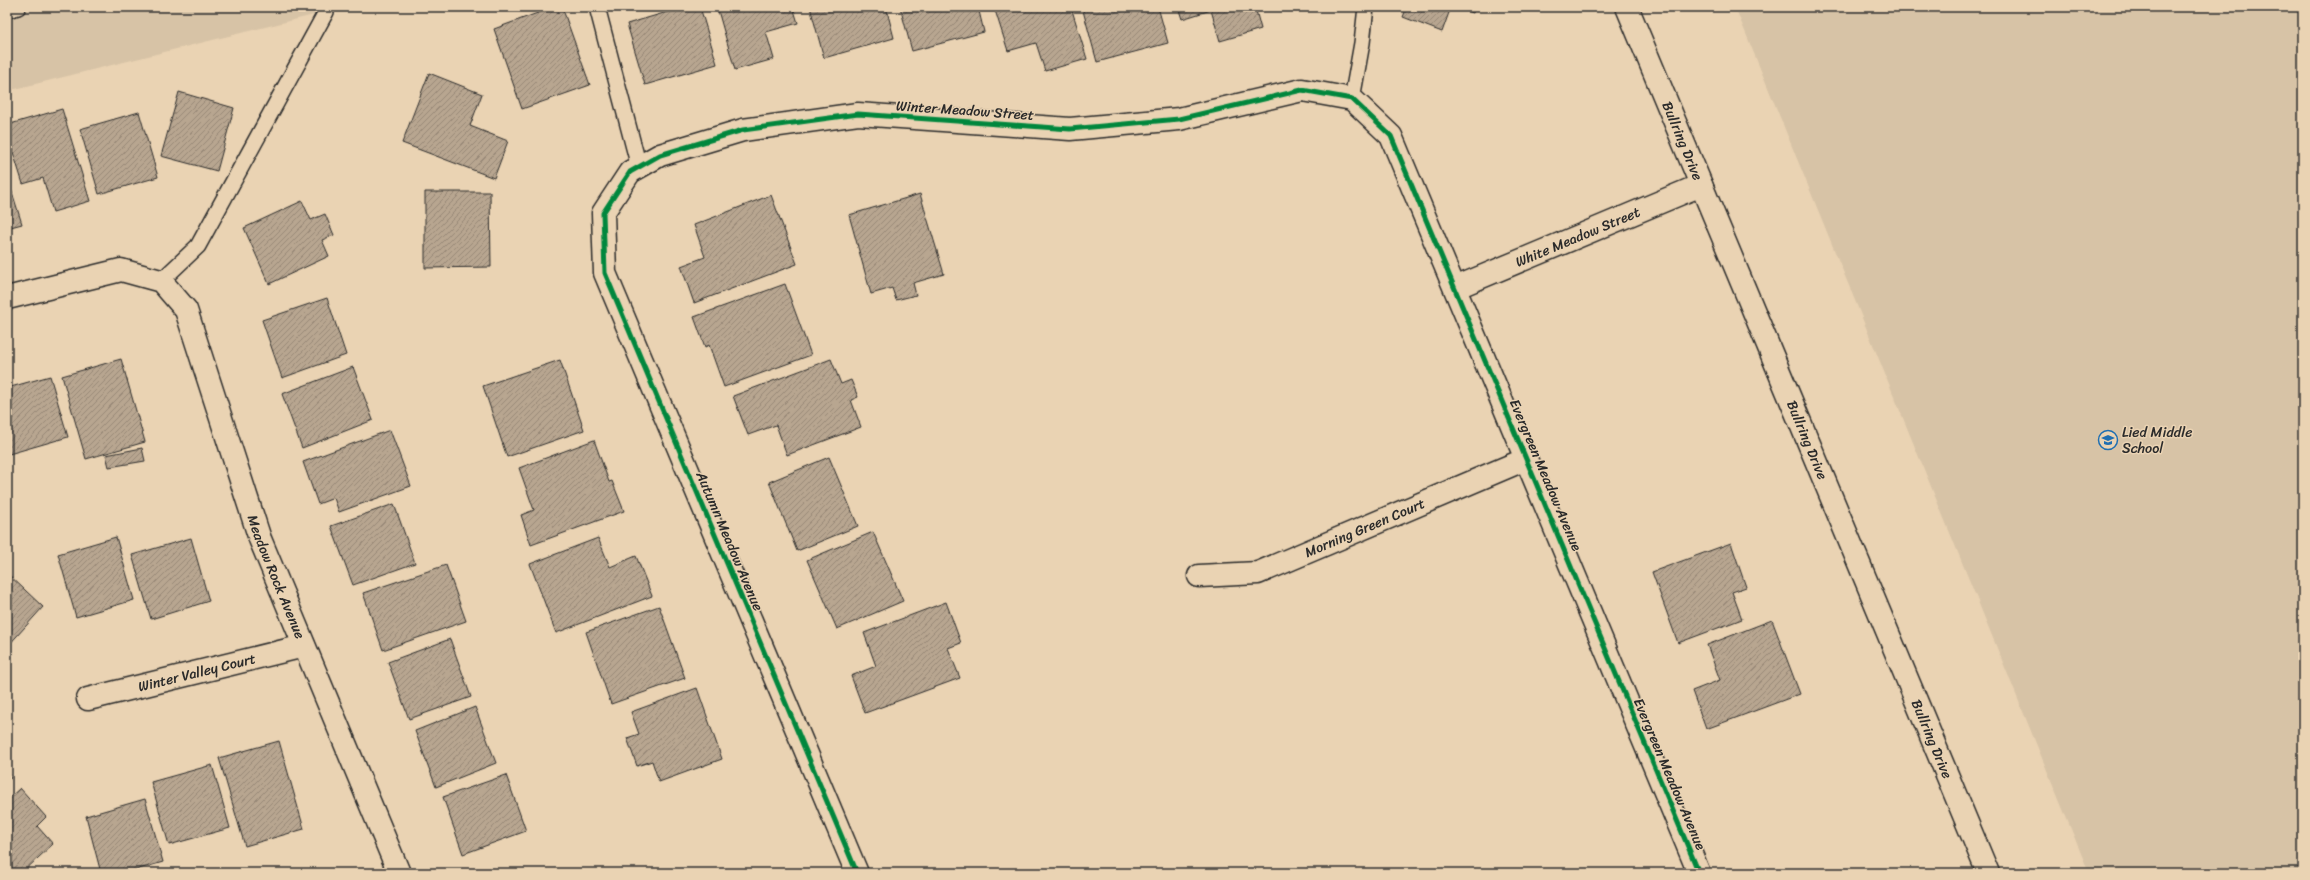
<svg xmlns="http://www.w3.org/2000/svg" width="2310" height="880" font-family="Sriracha,sans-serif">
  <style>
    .built { fill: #d7c3a6 }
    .building { fill: url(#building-hatch); stroke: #2b2b2b }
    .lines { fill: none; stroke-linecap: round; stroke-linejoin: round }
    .service-casing { stroke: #2b2b2b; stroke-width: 18 }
    .minor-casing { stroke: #2b2b2b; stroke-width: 25 }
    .service { stroke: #ead3b3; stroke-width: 15 }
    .minor { stroke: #ead3b3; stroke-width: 22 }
    .cycleway-casing { stroke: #ead3b3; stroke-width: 8 }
    .cycleway { stroke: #00873e; stroke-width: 5 }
    .labels { text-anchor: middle; stroke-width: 3; stroke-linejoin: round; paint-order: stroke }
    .street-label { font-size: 14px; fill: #2b2b2b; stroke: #ead3b3 }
    .poi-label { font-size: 14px; fill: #2b2b2b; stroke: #ead3b3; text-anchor: start }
  </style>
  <defs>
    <pattern id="building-hatch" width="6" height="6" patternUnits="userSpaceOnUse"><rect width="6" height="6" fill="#b8a690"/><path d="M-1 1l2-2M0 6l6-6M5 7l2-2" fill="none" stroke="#968776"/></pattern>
  </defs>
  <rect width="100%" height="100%" fill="#ead3b3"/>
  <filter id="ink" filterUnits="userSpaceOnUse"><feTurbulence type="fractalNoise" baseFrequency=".025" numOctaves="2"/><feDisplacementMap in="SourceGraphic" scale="8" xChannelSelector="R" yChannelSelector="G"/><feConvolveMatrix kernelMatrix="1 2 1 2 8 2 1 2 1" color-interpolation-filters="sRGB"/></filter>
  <g filter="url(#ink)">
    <!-- built -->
    <path class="built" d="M7 7H346L7 91Z
      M1735 7H2303V873H2089Z"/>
    <!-- building -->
    <path class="building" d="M554 7H562L590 85 522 109 494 29Z
      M684 7H700L717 64 645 85 627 24Z
      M717 7H793L798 23 766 32 774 59 735 70Z
      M810 7H886L894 38 824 58Z
      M900 7H978L984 32 912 51Z
      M994 7H1071L1087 59 1045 71 1036 43 1008 51Z
      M1082 7H1158L1168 43 1097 62Z
      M1178 7H1255L1261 29 1220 41 1211 10 1182 19Z
      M1407 7H1451L1442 32 1403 17Z
      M1457 7H1475L1473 13Z
      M429 73 482 94 470 126 508 141 494 178 402 143Z
      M179 92 234 108 217 171 161 156Z
      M62 109 90 201 53 212 43 178 23 184 7 133V125Z
      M139 112 158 177 99 194 80 129Z
      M7 176 22 224 7 228Z
      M425 192H490L491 267 425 268Z
      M920 194 944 274 913 283 916 295 896 300 892 288 871 294 849 215Z
      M771 195 797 264 694 303 681 266 705 257 694 225Z
      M302 201 311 220 325 214 334 235 322 240 329 256 269 284 244 228Z
      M785 284 811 355 724 387 709 345 705 347 694 317Z
      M327 298 346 355 282 378 262 320Z
      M121 359 145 442 86 459 62 376Z
      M831 359 841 384 851 380 858 397 851 400 861 427 787 455 776 425 748 435 733 396Z
      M560 360 584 430 507 457 483 386Z
      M353 367 373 420 302 448 282 394Z
      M50 376 68 437 9 454 7 446V388Z
      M390 430 411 486 339 512 334 498 318 504 303 462Z
      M594 440 609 482 612 481 624 511 531 545 521 515 534 510 519 468Z
      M142 448 145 461 109 467 106 455Z
      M829 457 858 526 797 551 769 482Z
      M394 504 415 563 353 585 331 526Z
      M873 532 903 601 837 629 807 560Z
      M116 537 134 600 76 617 58 554Z
      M191 538 209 601 151 619 132 555Z
      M598 538 610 567 636 556 652 596 556 633 530 564Z
      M1731 543 1746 587 1732 592 1742 619 1678 643 1652 572Z
      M446 565 466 621 383 650 363 593Z
      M7 573 43 607 7 647Z
      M946 602 961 643 948 648 960 678 865 713 851 676 876 666 864 633Z
      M659 606 685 678 611 704 586 632Z
      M1772 620 1800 694 1706 729 1692 691 1720 680 1707 645Z
      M450 639 471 697 409 719 388 662Z
      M697 688 722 759 659 782 652 761 637 766 627 738 639 734 631 712Z
      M475 707 496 763 436 787 415 731Z
      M279 741 304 829 245 846 219 758Z
      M212 765 230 828 169 845 151 782Z
      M7 772 11 778 7 781Z
      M506 775 526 831 463 854 443 797Z
      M20 788 46 817 37 826 53 844 22 873H7V800Z
      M145 799 163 862 125 873H101L86 816Z"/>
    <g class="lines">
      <defs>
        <path id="service" d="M597 7 639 167
          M7 10 18 7
          M1352 99 1362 43 1366 7
          M161 281 198 246 326 12 324 7"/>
        <g id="minor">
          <path id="s1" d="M1627 7 1988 873"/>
          <path id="s2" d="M1455 288 1701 185"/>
          <path id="s3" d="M7 298 121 270 161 281 186 310 260 539 399 873"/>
          <path id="s4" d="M1199 576 1258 573 1526 459"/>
          <path id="s5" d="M88 699 304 646"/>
          <path d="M857 873 605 273 603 213 630 172 660 155 743 130 858 114 1070 129 1179 119 1302 90 1352 99 1391 136 1699 873"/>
        </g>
      </defs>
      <!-- service casing -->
      <use href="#service" class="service-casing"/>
      <!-- minor casing -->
      <use href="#minor" class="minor-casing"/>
      <!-- service -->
      <use href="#service" class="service"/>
      <!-- minor -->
      <use href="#minor" class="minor"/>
      <defs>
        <path id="cycleway" d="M857 873 605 273 603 213 630 172 660 155 743 130 858 114 1070 129 1179 119 1302 90 1352 99 1391 136 1699 873"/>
      </defs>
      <!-- cycleway casing -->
      <use href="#cycleway" class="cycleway-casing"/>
      <!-- cycleway -->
      <use href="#cycleway" class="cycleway"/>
    </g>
  </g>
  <!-- icons -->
  <defs>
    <symbol id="school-ring" viewBox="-11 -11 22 22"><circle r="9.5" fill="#ead3b3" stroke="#1f6fb2" stroke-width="1.5"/><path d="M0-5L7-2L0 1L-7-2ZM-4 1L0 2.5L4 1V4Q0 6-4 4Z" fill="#1f6fb2"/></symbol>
  </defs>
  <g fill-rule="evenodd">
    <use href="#school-ring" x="2097" y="429" width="22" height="22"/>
  </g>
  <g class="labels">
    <!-- street labels -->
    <g class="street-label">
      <text transform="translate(965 110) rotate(4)" y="5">Winter Meadow Street</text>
      <text dy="5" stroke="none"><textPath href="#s1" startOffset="145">Bullring Drive</textPath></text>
      <text dy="5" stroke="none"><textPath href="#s2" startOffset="133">White Meadow Street</textPath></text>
      <text dy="5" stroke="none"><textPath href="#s1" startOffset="469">Bullring Drive</textPath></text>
      <text transform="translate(1546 475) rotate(67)" y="5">Evergreen Meadow Avenue</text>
      <text dy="5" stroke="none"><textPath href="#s4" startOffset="175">Morning Green Court</textPath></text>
      <text transform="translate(730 541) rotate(67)" y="5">Autumn Meadow Avenue</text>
      <text dy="5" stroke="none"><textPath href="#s3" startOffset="479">Meadow Rock Avenue</textPath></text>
      <text dy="5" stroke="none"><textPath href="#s5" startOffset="112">Winter Valley Court</textPath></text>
      <text dy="5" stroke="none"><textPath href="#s1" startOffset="793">Bullring Drive</textPath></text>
      <text transform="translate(1670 774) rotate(67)" y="5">Evergreen Meadow Avenue</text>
    </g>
    <!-- poi labels -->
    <g class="poi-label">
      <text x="2122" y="437">Lied Middle<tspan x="2122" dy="16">School</tspan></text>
    </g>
  </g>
  <!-- margin -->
  <rect width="2310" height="880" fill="none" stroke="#ead3b3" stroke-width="24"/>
  <rect x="12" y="12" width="2286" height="856" fill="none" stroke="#2b2b2b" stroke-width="1.5" filter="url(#ink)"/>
</svg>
